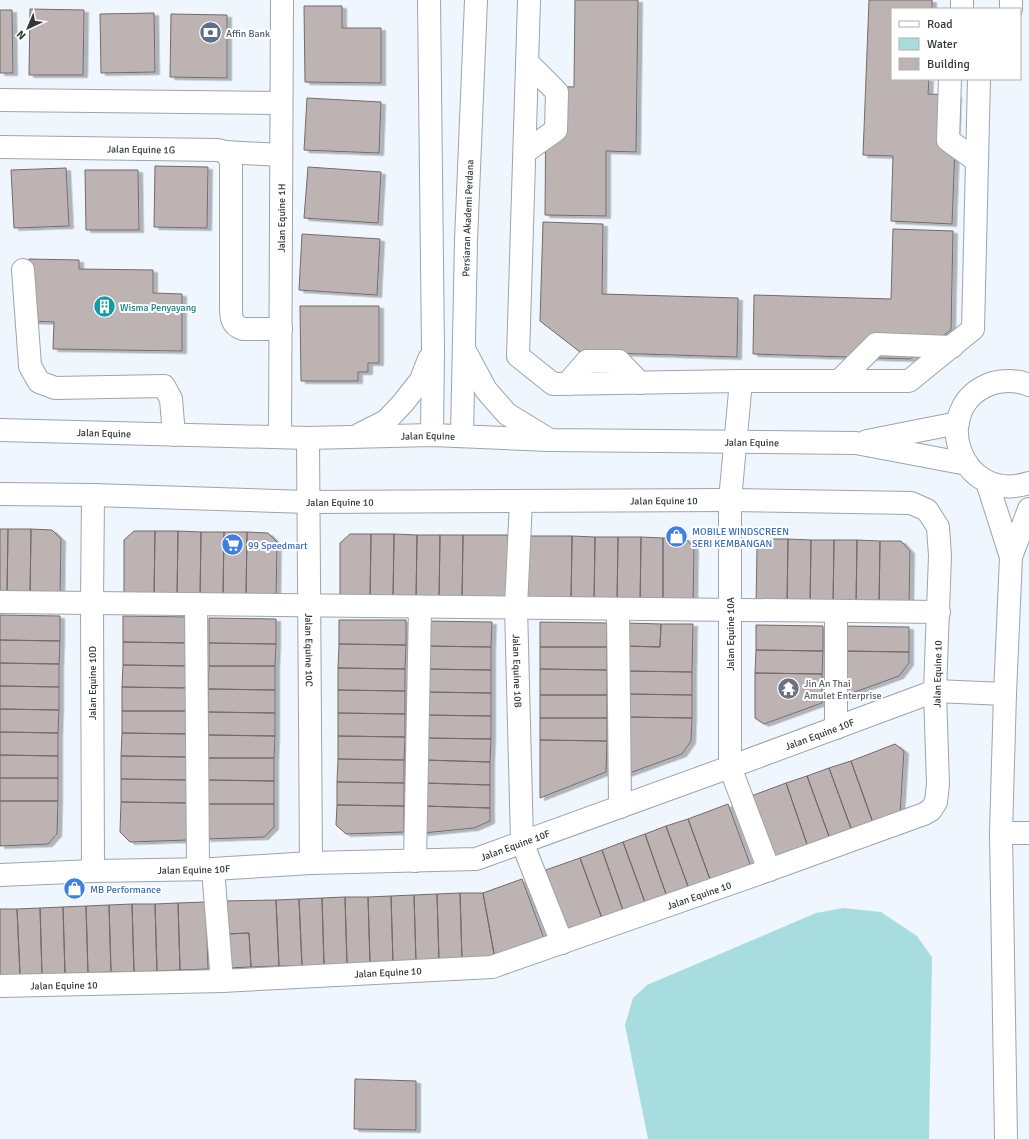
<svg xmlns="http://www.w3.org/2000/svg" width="1029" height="1139" font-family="Signika,sans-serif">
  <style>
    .water { fill: #a8dde0 }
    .building { fill: #bdb3b2; stroke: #746a69; filter: url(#shadow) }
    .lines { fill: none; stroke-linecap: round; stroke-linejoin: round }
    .minor-casing { stroke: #9ea4ab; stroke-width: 24 }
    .minor { stroke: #fff; stroke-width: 22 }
    .labels { text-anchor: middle; stroke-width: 4; stroke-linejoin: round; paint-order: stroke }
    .service-label { font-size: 10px; fill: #4e5e75; stroke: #fff; text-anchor: start }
    .street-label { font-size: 10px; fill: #343639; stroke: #fff }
    .culture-label { font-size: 10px; fill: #0d838f; stroke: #fff; text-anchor: start }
    .shop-label { font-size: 10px; fill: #366cbe; stroke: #fff; text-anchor: start }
    .worship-label { font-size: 10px; fill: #5b616d; stroke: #fff; text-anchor: start }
  </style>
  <defs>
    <filter id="shadow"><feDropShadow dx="4.5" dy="2.5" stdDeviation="0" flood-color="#0004"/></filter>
  </defs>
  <rect width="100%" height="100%" fill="#eff6fd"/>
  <!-- water -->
  <path class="water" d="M843 908 881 912 917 936 932 957 929 1139H648L625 1025 633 998 647 985 816 913Z"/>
  <!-- building -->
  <path class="building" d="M575 0H638L636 152 606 151V216L545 215 546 86 574 87Z
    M869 0H932V9H892V79H929L928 94 957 95 952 224 891 221 893 156 863 155Z
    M304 6H342V28H381V83L305 82Z
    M30 9 84 10 83 75H29Z
    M0 10H12L13 73H0Z
    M154 13 155 72 101 73 100 14Z
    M171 14 227 15V78L170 77Z
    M307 98 381 102 379 153 304 150Z
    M155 166 208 167 207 228 154 227Z
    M308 167 381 172 378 223 304 218Z
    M66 168 69 226 14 228 11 170Z
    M85 170H138L139 230H86Z
    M543 222 603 224 602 294 738 298 737 357 580 352 540 321Z
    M893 229 953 231 951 330 910 359 753 354 754 295 891 299Z
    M302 234 380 239 377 295 299 290Z
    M29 259 79 260V269L153 270V293L182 294V351L53 349 54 322 28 321Z
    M300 306H379V363H368V372H358V381H301Z
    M0 529H8L7 596H0Z
    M8 529H31L30 596H7Z
    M31 529 52 530 61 539 60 597 30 596Z
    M134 531H155L154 598 124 597V540Z
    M155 531H178L177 598H154Z
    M178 531 201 532 200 598H177Z
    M201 532H224L223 599 200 598Z
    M224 532H247L246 599H223Z
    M247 532 268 533 277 542 276 599H246Z
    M350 534H371L370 601 340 600V543Z
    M371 534H394L393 601H370Z
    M394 534 417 535 416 601H393Z
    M417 535H440L439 602 416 601Z
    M440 535H463L462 602H439Z
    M463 535H508L507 603 462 602Z
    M527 536H572L571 604 526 603Z
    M572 536 595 537 594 604H571Z
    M595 537H618L617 604H594Z
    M618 537H641L640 605 617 604Z
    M641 537 663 538V605H640Z
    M663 538H685L694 548 693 605H663Z
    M767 539H788L787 606H756L757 549Z
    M788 539 811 540 810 607 787 606Z
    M811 540H834L833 607H810Z
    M834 540H857L856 607H833Z
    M857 540 880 541 879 608 856 607Z
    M880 541H901L910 551 909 608H879Z
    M0 615 60 616V641L0 640Z
    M123 616 190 617V643L123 642Z
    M209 618 276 619V644L209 643Z
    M339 620H406V645L339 644Z
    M425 621 492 622 491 647 424 646Z
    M540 622 607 623V647H540Z
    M626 623 661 624 660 647 626 646Z
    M661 624H693L692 672 626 671V646L660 647Z
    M756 625 823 626V651L756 650Z
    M842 626 909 627V652L842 651Z
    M0 640 60 641 59 664 0 663Z
    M123 642 190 643V666L123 665Z
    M209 643 276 644 275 666H209Z
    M339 644 406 645 405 669 338 668Z
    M424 646 491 647V670L424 669Z
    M540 647H607V670L540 669Z
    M756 650 823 651 822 674 755 673Z
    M842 651 909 652V663L899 676 841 697Z
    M0 663 59 664V687L0 686Z
    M123 665 190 666 189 688 122 687Z
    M209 666H275V690L208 689Z
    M338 668 405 669V691L338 690Z
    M424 669 491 670V693L424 692Z
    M540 669 607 670V695H540Z
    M626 671 692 672V695L625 694Z
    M755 673 822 674V703L764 724 755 718Z
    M0 686 59 687V710L0 709Z
    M122 687 189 688V711H122Z
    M208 689 275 690V713L208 712Z
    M338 690 405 691V714L338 713Z
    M424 692 491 693V716L424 715Z
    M625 694 692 695V718L625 717Z
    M540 695H607V718H540Z
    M0 709 59 710 58 733 0 732Z
    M122 711H189V734L122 733Z
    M208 712 275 713V736L208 735Z
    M338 713 405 714V737L338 736Z
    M424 715 491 716V739L424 738Z
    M625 717 692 718 691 741 682 754 624 775Z
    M540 718H607V741L540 740Z
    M0 732 58 733V756L0 755Z
    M122 733 189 734 188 757 121 756Z
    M208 735 275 736 274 758H207Z
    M338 736 405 737 404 760 338 759Z
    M424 738 491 739 490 762 424 760Z
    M540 740 607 741 606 772 540 798Z
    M895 744 904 751 900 814 873 823 851 761Z
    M0 755 58 756V778H0Z
    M121 756 188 757V780L121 779Z
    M207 758H274V781L207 780Z
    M338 759 404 760V783L337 782Z
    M424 760 490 762V785L423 783Z
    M851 761 873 823 852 831 829 768Z
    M829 768 852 831 830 839 807 776Z
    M807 776 830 839 808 847 786 783Z
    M0 778H58V801H0Z
    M121 779 188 780V803L121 802Z
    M207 780 274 781V804H207Z
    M337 782 404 783V806L337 805Z
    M423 783 490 785V808L423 806Z
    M786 783 808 847 769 861 746 798Z
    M0 801H58L57 834 48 844 0 846Z
    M121 802 188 803 187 840 130 842 120 832Z
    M207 804H274V827L264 837 206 839Z
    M728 804 751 867 711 882 688 819Z
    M337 805 404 806V832L346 834 336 825Z
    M423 806 490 808V821L474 828 423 833Z
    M688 819 711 882 689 889 666 826Z
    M666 826 689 889 667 897 645 834Z
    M645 834 667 897 646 905 623 842Z
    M623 842 646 905 624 913 602 850Z
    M602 850 624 913 603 921 580 858Z
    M580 858 603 921 563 935 540 872Z
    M522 879 545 941 495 959 483 893Z
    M460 893 462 960 439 961 437 894Z
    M460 893H483L495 959 462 960Z
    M437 894 439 961 416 962 414 895Z
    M414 895 416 962 393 963 391 896Z
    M391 896 393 963H370L368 897Z
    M345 897 347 964 324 965 322 898Z
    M345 897H368L370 963 347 964Z
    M322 898 324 965 302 966 299 899Z
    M299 899 302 966H279L276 900Z
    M276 900 279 966 251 967 249 933 226 934 225 901Z
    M206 902 208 969 180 970 178 903Z
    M178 903 180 970 157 971 155 904Z
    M132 904 134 972H111L109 905Z
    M132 904H155L157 971 134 972Z
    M109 905 111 972 88 973 86 906Z
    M86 906 88 973 65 974 63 907Z
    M63 907 65 974 42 975 40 908Z
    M40 908 42 975H20L17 909Z
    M0 909H17L20 975 0 976Z
    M249 933 251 967 227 968 226 934Z
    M355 1079 416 1081V1130L354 1129Z"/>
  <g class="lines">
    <defs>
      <g id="minor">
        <path d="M429 0 433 350 432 435"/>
        <path d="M529 0 518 356 553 384 741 381H909L973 329 979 79"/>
        <path d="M962 0V9"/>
        <path d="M1011 9V0"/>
        <path d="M950 79 948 140 977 161"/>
        <path d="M0 100 281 103"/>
        <path id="s1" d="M0 147 218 150 225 152 281 155"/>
        <path d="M225 152 229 157 231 163V303C231 315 230 325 243 329H281"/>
        <path d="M525 152 556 130 557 92 527 62"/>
        <path d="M23 270 30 366 39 382 55 388 164 386 171 399 174 435"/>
        <path d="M465 351 486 390 507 414 548 439"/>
        <path d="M741 381 730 500V767L769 870"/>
        <path d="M839 381 876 344 952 347"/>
        <path d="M567 384 587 361H619L640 383"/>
        <path d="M1029 385C1017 380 1005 380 993 383 927 405 959 506 1029 483"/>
        <path id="s2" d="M0 430 308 438 432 435 549 440 856 443 967 464"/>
        <path d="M360 434 386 421 403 403 421 380 429 359"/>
        <path id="s3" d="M462 436 466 241 476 0"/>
        <path id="s4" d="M280 437 282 0"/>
        <path id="s5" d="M308 438 311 863"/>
        <path d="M867 441 958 423"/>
        <path d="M987 482 1011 557"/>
        <path id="s6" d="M0 494 93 495 308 502 730 500 911 503 927 510 938 527 940 556 935 691 938 784 936 802 931 810 924 814 769 870 492 967 222 981 0 986"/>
        <path id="s7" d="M521 501 516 607 522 842 562 943"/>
        <path d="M0 602 939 612"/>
        <path d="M196 604 198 868"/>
        <path d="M618 609 620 807"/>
        <path d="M836 728V611"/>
        <path d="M1001 833H1029"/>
        <path d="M415 861 420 607"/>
        <path d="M213 869 222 981"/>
        <path d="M93 871 92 603 93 495"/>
        <path id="s8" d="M0 875 93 871 213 869 311 863 476 859 730 767 935 691 1005 694"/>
        <path d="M1006 1139 1001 833 1005 694 1011 557 1029 509"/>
      </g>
    </defs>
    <!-- minor casing -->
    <use href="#minor" class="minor-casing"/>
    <!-- minor -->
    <use href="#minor" class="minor"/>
  </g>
  <!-- icons -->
  <defs>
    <symbol id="bank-disc" viewBox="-11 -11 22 22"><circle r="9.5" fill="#5c6f8a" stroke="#fff"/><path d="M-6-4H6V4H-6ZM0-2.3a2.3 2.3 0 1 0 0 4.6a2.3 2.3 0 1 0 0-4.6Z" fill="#fff"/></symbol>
    <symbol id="building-disc" viewBox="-11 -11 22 22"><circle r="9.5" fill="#0f9aa8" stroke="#fff"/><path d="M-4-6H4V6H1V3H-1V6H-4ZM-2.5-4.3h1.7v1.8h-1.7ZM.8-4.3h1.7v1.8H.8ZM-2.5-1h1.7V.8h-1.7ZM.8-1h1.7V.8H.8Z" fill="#fff"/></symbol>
    <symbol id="shop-disc" viewBox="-11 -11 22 22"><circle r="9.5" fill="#3f7fe0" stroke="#fff"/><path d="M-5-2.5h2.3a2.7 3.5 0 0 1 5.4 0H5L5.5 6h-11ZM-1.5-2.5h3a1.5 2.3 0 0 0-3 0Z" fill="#fff"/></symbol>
    <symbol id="supermarket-disc" viewBox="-11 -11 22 22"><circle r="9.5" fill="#3f7fe0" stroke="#fff"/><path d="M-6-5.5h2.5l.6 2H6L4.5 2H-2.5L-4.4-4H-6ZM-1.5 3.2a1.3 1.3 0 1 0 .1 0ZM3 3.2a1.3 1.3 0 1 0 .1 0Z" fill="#fff"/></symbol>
    <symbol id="temple-disc" viewBox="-11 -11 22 22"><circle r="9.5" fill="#6b7280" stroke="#fff"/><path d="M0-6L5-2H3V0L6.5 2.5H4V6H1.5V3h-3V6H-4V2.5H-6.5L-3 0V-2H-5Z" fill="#fff"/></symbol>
  </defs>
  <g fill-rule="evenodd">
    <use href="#bank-disc" x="198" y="20" width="25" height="25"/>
    <use href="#building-disc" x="92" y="294" width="25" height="25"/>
    <use href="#shop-disc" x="664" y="524" width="25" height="25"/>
    <use href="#supermarket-disc" x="220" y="532" width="25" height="25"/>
    <use href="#temple-disc" x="776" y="676" width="25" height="25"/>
    <use href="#shop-disc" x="62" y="876" width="25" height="25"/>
  </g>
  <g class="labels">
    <!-- service labels -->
    <g class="service-label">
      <text x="226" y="37">Affin Bank</text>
    </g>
    <!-- street labels -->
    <g class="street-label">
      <text dy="4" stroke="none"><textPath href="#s1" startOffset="141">Jalan Equine 1G</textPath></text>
      <text dy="4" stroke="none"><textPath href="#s4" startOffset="219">Jalan Equine 1H</textPath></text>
      <text dy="4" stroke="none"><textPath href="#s3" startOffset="218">Persiaran Akademi Perdana</textPath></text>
      <text dy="4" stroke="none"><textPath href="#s2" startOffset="104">Jalan Equine</textPath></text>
      <text dy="4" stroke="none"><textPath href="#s2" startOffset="428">Jalan Equine</textPath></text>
      <text dy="4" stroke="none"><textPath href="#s2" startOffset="752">Jalan Equine</textPath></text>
      <text dy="4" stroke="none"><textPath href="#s6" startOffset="664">Jalan Equine 10</textPath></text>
      <text dy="4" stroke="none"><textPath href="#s6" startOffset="340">Jalan Equine 10</textPath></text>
      <text transform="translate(730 634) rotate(-90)" y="4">Jalan Equine 10A</text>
      <text dy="4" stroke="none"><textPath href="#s5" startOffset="212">Jalan Equine 10C</textPath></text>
      <text dy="4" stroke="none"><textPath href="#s7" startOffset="170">Jalan Equine 10B</textPath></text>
      <text transform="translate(937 674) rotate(-89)" y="4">Jalan Equine 10</text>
      <text transform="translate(92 683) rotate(-90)" y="4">Jalan Equine 10D</text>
      <text dy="4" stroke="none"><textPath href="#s8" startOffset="842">Jalan Equine 10F</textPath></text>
      <text dy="4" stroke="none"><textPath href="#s8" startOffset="518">Jalan Equine 10F</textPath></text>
      <text dy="4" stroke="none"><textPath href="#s8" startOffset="194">Jalan Equine 10F</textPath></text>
      <text transform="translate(699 895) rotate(-19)" y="4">Jalan Equine 10</text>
      <text transform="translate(388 972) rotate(-3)" y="4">Jalan Equine 10</text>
      <text transform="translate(64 985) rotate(-1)" y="4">Jalan Equine 10</text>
    </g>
    <!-- culture labels -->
    <g class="culture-label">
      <text x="120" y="311">Wisma Penyayang</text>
    </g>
    <!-- shop labels -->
    <g class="shop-label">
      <text x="692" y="535">MOBILE WINDSCREEN<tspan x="692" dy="12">SERI KEMBANGAN</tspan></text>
      <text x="248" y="549">99 Speedmart</text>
      <text x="90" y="893">MB Performance</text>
    </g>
    <!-- worship labels -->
    <g class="worship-label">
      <text x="804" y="687">Jin An Thai<tspan x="804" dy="12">Amulet Enterprise</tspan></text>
    </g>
  </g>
  <!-- legend -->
  <rect x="891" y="8" width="130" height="72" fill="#ffffff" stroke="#aeafb0"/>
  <rect x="899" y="21" width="20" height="6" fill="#ffffff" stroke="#aeafb0"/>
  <text x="927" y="28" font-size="12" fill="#343639">Road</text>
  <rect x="899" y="38" width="20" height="12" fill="#a8dde0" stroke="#aeafb0"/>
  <text x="927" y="48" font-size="12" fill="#343639">Water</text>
  <rect x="899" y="58" width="20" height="12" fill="#bdb3b2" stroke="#aeafb0"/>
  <text x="927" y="68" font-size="12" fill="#343639">Building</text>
  <!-- north arrow -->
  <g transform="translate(28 28) rotate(224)" stroke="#ffffff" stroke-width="3" paint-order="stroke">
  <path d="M0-3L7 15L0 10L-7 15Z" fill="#343639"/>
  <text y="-6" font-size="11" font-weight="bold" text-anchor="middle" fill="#343639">N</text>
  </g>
</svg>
